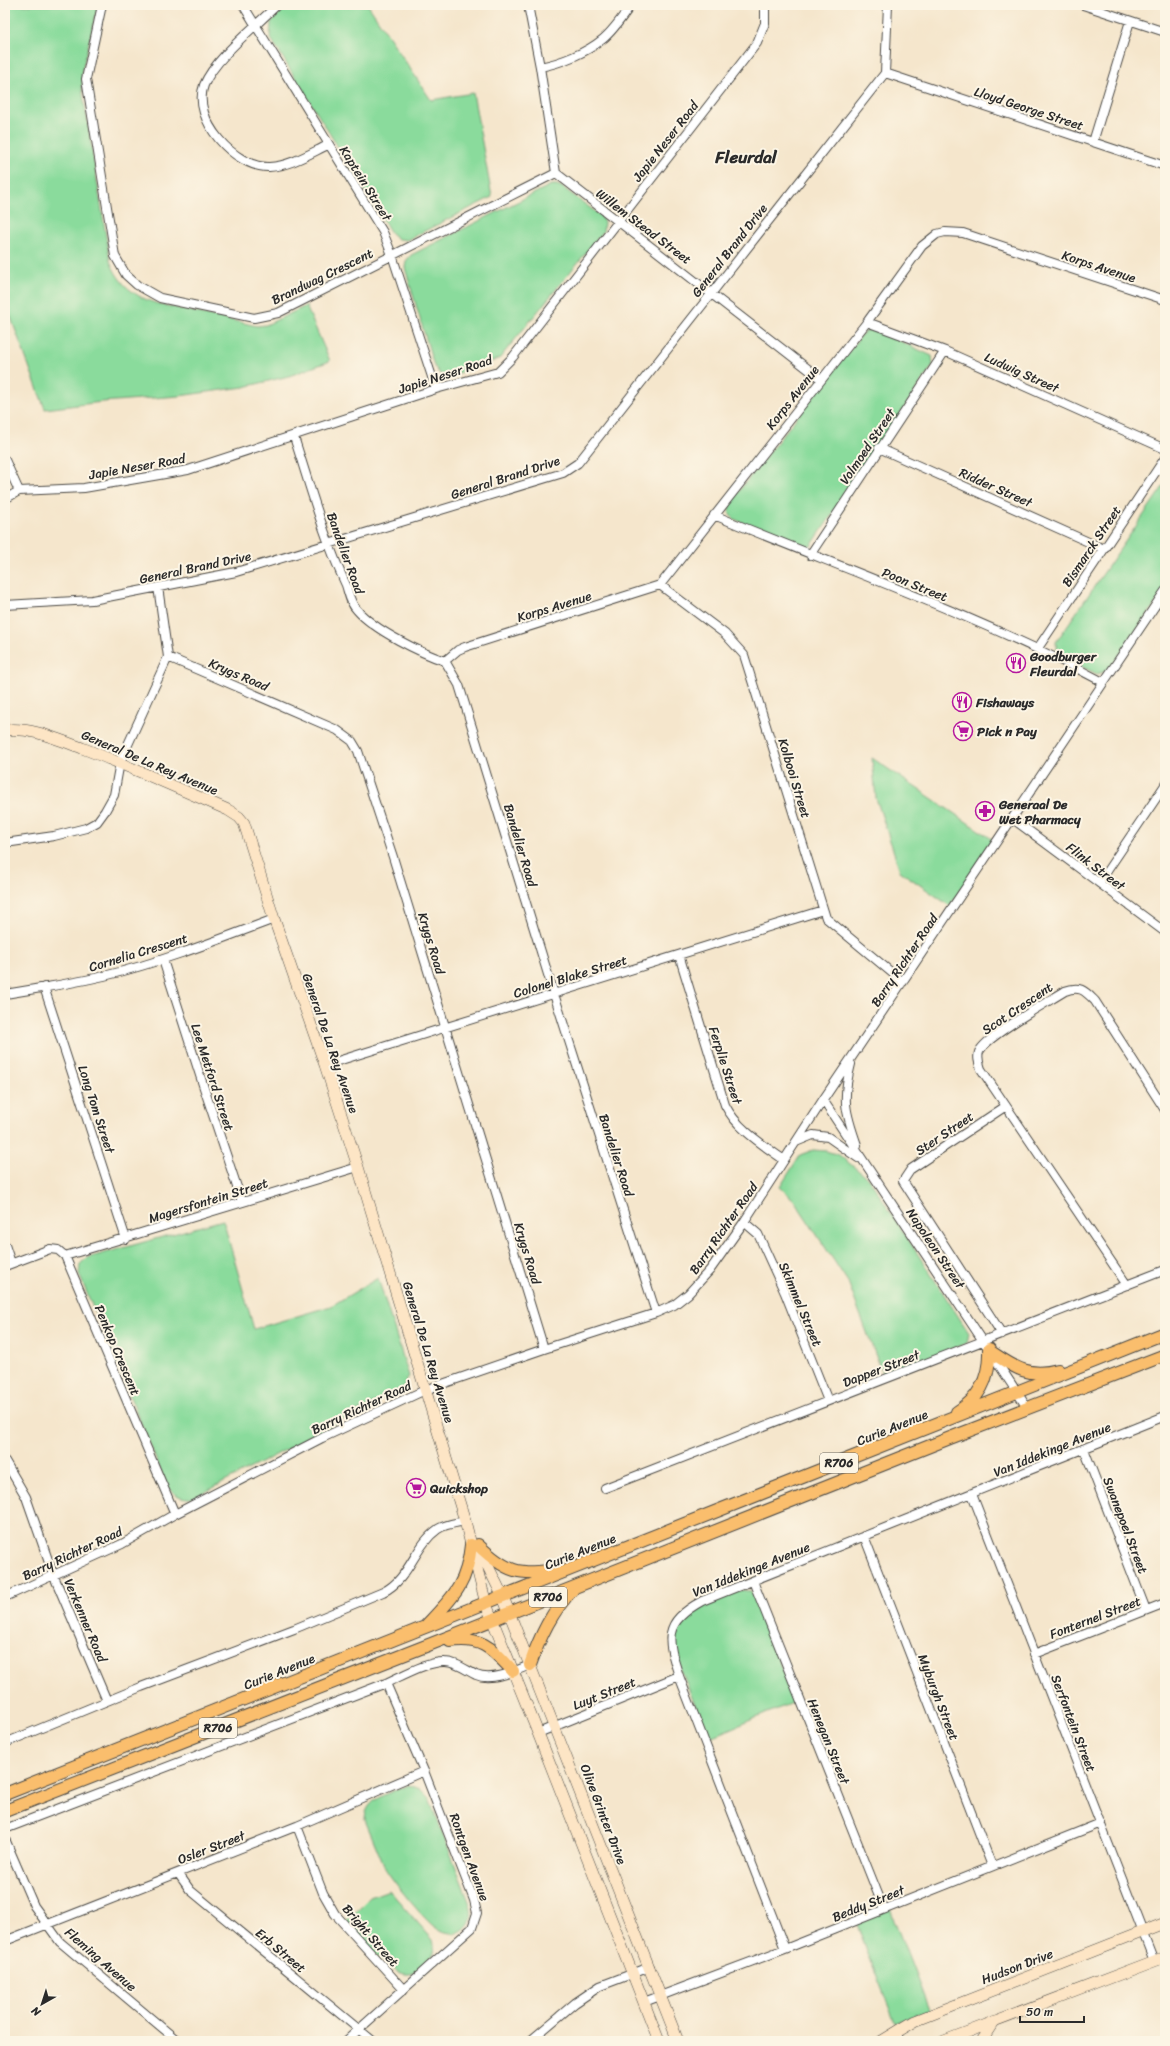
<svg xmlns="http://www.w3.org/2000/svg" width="1170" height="2046" font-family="Sriracha,sans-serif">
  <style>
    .green { fill: #8adb9c; stroke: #5a8364 }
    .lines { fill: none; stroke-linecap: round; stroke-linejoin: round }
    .street-casing { stroke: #494743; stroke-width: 10 }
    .secondary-casing { stroke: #494743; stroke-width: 12 }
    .primary-casing { stroke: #494743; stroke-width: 14 }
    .street { stroke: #fff; stroke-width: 8 }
    .secondary { stroke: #fde5c5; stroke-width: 11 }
    .primary { stroke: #fabe6d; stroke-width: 12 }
    .labels { text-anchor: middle; stroke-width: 4; stroke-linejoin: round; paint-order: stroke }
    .shield { fill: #fcf5e5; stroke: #6a6863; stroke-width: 1 }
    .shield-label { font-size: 12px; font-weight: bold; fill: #2b2b2b }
    .street-label { font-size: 13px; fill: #2b2b2b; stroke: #fcf5e5 }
    .poi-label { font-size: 13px; font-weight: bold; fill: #2b2b2b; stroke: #fcf5e5; text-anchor: start }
    .district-label { font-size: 17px; font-weight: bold; fill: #2b2b2b; stroke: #fcf5e5 }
  </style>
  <rect width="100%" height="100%" fill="#fcf5e5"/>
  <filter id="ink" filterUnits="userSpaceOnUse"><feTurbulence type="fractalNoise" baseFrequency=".025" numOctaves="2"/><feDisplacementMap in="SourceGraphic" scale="8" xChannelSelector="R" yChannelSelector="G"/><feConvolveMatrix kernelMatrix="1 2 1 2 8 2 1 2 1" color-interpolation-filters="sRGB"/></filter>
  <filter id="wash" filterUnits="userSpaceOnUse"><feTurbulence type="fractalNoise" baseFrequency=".012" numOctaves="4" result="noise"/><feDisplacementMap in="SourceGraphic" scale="16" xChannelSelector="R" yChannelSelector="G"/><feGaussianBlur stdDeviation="0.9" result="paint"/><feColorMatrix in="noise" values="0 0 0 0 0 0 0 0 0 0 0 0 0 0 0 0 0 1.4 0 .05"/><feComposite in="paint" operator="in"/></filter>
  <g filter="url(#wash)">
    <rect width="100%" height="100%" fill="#f5e6cc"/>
    <!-- green -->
    <path class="green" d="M5 5H98L83 67 82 88 110 261C119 284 134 297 159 304L257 326 266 325 306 306 330 361 289 376 244 387 179 396 102 402 45 409 5 302Z
      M287 5H368L431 100 473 93 492 197 407 240 398 239 391 233 270 37 271 22Z
      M551 185H557L562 187 601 216 604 222 603 232 499 359 447 377 440 374 434 366 405 268 406 261 411 255Z
      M869 330H876L932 356 933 365 811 546 804 548 734 519C728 513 728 509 731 501L864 332Z
      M1165 484V590L1109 670 1097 674 1057 655 1056 642Z
      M872 758 995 841 950 906 900 871 876 798Z
      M813 1150 826 1151 839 1155 869 1179 969 1333 967 1343 883 1375 848 1282 794 1200 780 1187 800 1155Z
      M223 1220 254 1329 331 1306 378 1278 409 1376 403 1388 194 1498C181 1499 176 1496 167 1486L79 1274 80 1264 87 1258Z
      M742 1590 750 1591 756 1599 794 1702 708 1738 674 1652C673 1644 672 1635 675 1628 686 1605 722 1598 742 1590Z
      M409 1785 420 1789 429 1798 470 1904C473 1913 472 1923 464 1929 456 1936 445 1933 436 1928 425 1921 391 1879 385 1868 378 1852 372 1836 365 1820 365 1797 391 1793 409 1785Z
      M389 1890 433 1940C436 1951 433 1956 424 1963 420 1967 415 1973 410 1974 391 1978 359 1934 346 1921L370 1897Z
      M890 1909 929 2010 895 2023 856 1922Z"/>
  </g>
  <g filter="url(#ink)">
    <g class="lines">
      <defs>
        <path id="street" d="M102 5 86 79 115 256 126 275 137 285 160 298 254 318 278 313 556 173
          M243 5 383 232 392 255 436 389
          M277 5C256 26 215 58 204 85 191 119 235 168 269 167 290 166 309 154 328 145
          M528 5 540 67 556 173 821 379
          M1083 5 1165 32
          M540 67C561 63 586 53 603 39 614 30 623 16 631 5
          M885 73 1165 166
          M1093 142 1130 21
          M867 322 945 351 1165 449
          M294 437C310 486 324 538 346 585 349 594 350 603 357 610 374 630 421 653 445 661L459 685 554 994 656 1313
          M879 448 1104 549
          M5 460 19 491
          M5 499 19 491 84 488 188 470 436 389 498 372 513 357 757 43 765 23V5
          M714 515C844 569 979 616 1103 682
          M810 555 945 351
          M660 585 725 634 744 655 826 918 903 982
          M5 605 92 600 236 572 563 473 578 463 885 73 888 5
          M1038 648 1165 458
          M168 657 337 730 352 741 358 751 393 857 544 1349
          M445 661 458 650 465 647 660 585 867 322 922 246 937 234 945 232 963 233 1165 300
          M1013 819 1165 932
          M5 843 54 836 86 828 97 822 105 811 114 795 120 762 168 657 158 587
          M1099 883 1165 785
          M679 955 725 1105C737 1129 762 1144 784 1160
          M163 960 205 1091 242 1202
          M44 987 126 1239
          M5 994C38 988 71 984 104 976 162 962 218 940 274 919
          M851 1064C842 1099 845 1111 857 1145
          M325 1065 823 910
          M823 1100 985 1344
          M796 1142 813 1135 828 1137 858 1158
          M744 1222 758 1234 785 1293 828 1401
          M5 1245 11 1263
          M65 1256 358 1167
          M5 1266 50 1249 58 1250 65 1256 175 1514
          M1127 1285 981 1069C979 1063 977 1058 979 1052 986 1036 1048 1002 1065 991 1080 985 1085 991 1095 1001L1165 1110
          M1002 1334 903 1181 911 1169 1006 1106
          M993 1356 1028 1409
          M1084 1449 1146 1610
          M5 1461 26 1497 53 1574 107 1701
          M605 1488 1165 1270
          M972 1494 1154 1961
          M864 1536 992 1866
          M753 1581 884 1909
          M5 1597 122 1544 175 1514 322 1438 425 1390 544 1349 656 1313 674 1305 688 1294 710 1270 744 1222 823 1100 1165 591
          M1034 1654 1165 1603
          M538 1733 679 1676
          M5 1743 141 1687 294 1629 383 1592C410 1579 414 1546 438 1529 446 1524 457 1523 465 1521
          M297 1826 323 1893 335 1914 404 1990
          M5 1829 386 1683C402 1676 428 1661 445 1662 456 1662 466 1670 476 1675 492 1682 515 1671 530 1665
          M5 1839 34 1906 60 1942 178 2041
          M178 1873 190 1890 373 2041
          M5 1941 297 1826 424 1771
          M785 1949 679 1676C667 1639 662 1623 702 1601L1165 1416
          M644 2002 785 1949 1101 1823
          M894 2033 901 2041
          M346 2041 472 1928 477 1913 474 1900 424 1771 386 1683
          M530 2041 575 2003 600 1986 650 1967"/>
        <path id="secondary" d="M5 730C32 727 56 739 82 748 131 767 180 789 228 810L239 817 244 823 274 919 325 1065 358 1167 465 1521 486 1604 538 1733 659 2041
          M478 1546 503 1597 678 2041
          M882 2041 915 2021 1165 1923
          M944 2041 1165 1957
          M982 2041 995 2021"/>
        <path id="primary" d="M991 1352C1015 1368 1029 1378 1058 1370
          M957 1412C981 1398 990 1376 989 1349
          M478 1545C506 1572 519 1576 557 1570
          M425 1627C452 1598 467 1586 471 1545
          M450 1641C483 1636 493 1650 513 1671
          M530 1665C540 1636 552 1611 573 1589
          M5 1794 1165 1333
          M5 1811 431 1644 950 1438 1165 1355"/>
      </defs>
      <!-- street casing -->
      <use href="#street" class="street-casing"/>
      <!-- secondary casing -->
      <use href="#secondary" class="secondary-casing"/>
      <!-- primary casing -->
      <use href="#primary" class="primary-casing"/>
      <!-- street -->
      <use href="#street" class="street"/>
      <!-- secondary -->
      <use href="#secondary" class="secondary"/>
      <!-- primary -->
      <use href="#primary" class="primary"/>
    </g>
  </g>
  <!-- icons -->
  <defs>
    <symbol id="restaurant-ring" viewBox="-11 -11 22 22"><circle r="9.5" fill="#fcf5e5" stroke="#b5179e" stroke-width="1.5"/><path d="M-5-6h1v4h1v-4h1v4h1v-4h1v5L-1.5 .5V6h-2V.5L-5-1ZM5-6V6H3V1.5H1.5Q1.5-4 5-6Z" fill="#b5179e"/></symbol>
    <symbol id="supermarket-ring" viewBox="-11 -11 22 22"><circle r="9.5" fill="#fcf5e5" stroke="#b5179e" stroke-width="1.5"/><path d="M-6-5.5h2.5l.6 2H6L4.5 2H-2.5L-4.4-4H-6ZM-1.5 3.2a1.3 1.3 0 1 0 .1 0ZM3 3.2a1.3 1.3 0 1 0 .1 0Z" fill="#b5179e"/></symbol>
    <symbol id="pharmacy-ring" viewBox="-11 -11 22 22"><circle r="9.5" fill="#fcf5e5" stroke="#b5179e" stroke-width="1.5"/><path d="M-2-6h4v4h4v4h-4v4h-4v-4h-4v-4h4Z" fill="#b5179e"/></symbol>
  </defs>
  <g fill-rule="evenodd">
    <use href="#restaurant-ring" x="1005" y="652" width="22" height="22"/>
    <use href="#restaurant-ring" x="951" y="691" width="22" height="22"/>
    <use href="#supermarket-ring" x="952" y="720" width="22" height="22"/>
    <use href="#pharmacy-ring" x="974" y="800" width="22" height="22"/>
    <use href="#supermarket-ring" x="405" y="1477" width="22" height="22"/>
  </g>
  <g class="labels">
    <!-- shield labels -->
    <g class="shield">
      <rect x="820" y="1453" width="38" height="20" rx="3"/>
      <rect x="529" y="1587" width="38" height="20" rx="3"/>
      <rect x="199" y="1718" width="38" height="20" rx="3"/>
    </g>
    <g class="shield-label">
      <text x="839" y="1467">R706</text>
      <text x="548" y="1601">R706</text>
      <text x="218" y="1732">R706</text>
    </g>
    <!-- street labels -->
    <g class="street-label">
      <text transform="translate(1029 108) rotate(18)" y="5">Lloyd George Street</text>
      <text transform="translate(665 141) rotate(-52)" y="5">Japie Neser Road</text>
      <text transform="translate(366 183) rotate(58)" y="5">Kaptein Street</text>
      <text transform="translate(644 226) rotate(37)" y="5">Willem Stead Street</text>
      <text transform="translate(729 250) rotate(-52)" y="5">General Brand Drive</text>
      <text transform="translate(1099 266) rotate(18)" y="5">Korps Avenue</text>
      <text transform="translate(322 276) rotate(-26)" y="5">Brandwag Crescent</text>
      <text transform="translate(1022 372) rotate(24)" y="5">Ludwig Street</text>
      <text transform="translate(445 374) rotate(-18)" y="5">Japie Neser Road</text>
      <text transform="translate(792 397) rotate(-52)" y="5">Korps Avenue</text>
      <text transform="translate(867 446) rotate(-56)" y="5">Volmoed Street</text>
      <text transform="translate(137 466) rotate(-10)" y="5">Japie Neser Road</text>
      <text transform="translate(505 477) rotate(-18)" y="5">General Brand Drive</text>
      <text transform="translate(996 487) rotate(24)" y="5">Ridder Street</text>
      <text transform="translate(1091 546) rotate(-56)" y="5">Bismarck Street</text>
      <text transform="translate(346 553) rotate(70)" y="5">Bandelier Road</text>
      <text transform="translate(195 567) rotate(-12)" y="5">General Brand Drive</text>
      <text transform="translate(915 584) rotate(22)" y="5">Poon Street</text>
      <text transform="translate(554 606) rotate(-17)" y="5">Korps Avenue</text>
      <text transform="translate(239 674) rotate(23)" y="5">Krygs Road</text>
      <text transform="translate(150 762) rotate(23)" y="5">General De La Rey Avenue</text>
      <text transform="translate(795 778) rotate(73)" y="5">Kolbooi Street</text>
      <text transform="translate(521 845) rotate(73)" y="5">Bandelier Road</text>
      <text transform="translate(1096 866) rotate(37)" y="5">Flink Street</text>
      <text transform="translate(432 943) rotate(73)" y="5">Krygs Road</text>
      <text transform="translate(138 952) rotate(-17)" y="5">Cornelia Crescent</text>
      <text transform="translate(904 960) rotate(-56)" y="5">Barry Richter Road</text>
      <text transform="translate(570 976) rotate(-17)" y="5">Colonel Blake Street</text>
      <text transform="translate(1017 1008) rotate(-34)" y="5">Scot Crescent</text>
      <text transform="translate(331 1043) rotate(71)" y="5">General De La Rey Avenue</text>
      <text transform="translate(726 1065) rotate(72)" y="5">Ferplie Street</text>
      <text transform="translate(213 1077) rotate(72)" y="5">Lee Metford Street</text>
      <text transform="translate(97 1109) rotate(72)" y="5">Long Tom Street</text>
      <text transform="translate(944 1133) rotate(-34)" y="5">Ster Street</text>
      <text transform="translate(617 1155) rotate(72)" y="5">Bandelier Road</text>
      <text transform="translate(208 1200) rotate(-17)" y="5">Magersfontein Street</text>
      <text transform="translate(723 1228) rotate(-55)" y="5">Barry Richter Road</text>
      <text transform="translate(936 1248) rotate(56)" y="5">Napoleon Street</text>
      <text transform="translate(528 1253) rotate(73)" y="5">Krygs Road</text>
      <text transform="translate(801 1304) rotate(67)" y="5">Skimmel Street</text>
      <text transform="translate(118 1350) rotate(67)" y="5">Penkop Crescent</text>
      <text transform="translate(429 1352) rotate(73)" y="5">General De La Rey Avenue</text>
      <text transform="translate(881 1368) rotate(-21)" y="5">Dapper Street</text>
      <text transform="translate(361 1407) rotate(-25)" y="5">Barry Richter Road</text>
      <text transform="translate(892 1427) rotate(-22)" y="5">Curie Avenue</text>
      <text transform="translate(1052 1449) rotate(-22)" y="5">Van Iddekinge Avenue</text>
      <text transform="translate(1126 1525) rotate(69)" y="5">Swanepoel Street</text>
      <text transform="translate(580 1551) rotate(-22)" y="5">Curie Avenue</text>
      <text transform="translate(72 1553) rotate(-25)" y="5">Barry Richter Road</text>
      <text transform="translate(751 1569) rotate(-22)" y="5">Van Iddekinge Avenue</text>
      <text transform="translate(1095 1617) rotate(-21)" y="5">Fonternel Street</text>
      <text transform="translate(86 1620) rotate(67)" y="5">Verkenner Road</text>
      <text transform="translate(279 1671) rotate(-22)" y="5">Curie Avenue</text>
      <text transform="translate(604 1693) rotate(-22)" y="5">Luyt Street</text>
      <text transform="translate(939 1697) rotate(69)" y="5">Myburgh Street</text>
      <text transform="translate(1074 1723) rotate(69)" y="5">Serfontein Street</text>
      <text transform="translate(829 1741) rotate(68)" y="5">Henegan Street</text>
      <text transform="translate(604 1814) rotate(69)" y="5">Olive Grinter Drive</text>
      <text transform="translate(211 1847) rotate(-21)" y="5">Osler Street</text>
      <text transform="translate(470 1857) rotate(70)" y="5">Rontgen Avenue</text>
      <text transform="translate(868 1903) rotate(-22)" y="5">Beddy Street</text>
      <text transform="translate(371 1935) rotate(49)" y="5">Bright Street</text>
      <text transform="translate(281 1950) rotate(40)" y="5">Erb Street</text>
      <text transform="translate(101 1959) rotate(41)" y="5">Fleming Avenue</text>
      <text transform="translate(1017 1966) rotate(-21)" y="5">Hudson Drive</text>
    </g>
    <!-- poi labels -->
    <g class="poi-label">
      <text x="1030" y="661">Goodburger<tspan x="1030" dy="15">Fleurdal</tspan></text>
      <text x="976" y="707">Fishaways</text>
      <text x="977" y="736">Pick n Pay</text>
      <text x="999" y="809">Generaal De<tspan x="999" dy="15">Wet Pharmacy</tspan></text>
      <text x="430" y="1493">Quickshop</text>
    </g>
    <!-- district labels -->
    <g class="district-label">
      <text x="746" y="163">Fleurdal</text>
    </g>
  </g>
  <!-- margin -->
  <rect width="1170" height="2046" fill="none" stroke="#fcf5e5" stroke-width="20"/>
  <!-- north arrow -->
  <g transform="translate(42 2004) rotate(219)" stroke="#fcf5e5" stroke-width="3" paint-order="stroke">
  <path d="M0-3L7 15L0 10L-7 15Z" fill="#2b2b2b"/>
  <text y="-6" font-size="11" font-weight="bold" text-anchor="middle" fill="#2b2b2b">N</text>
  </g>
  <!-- scale -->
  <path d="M1020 2016v6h64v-6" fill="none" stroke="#2b2b2b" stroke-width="2"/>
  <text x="1026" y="2016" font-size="12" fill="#2b2b2b" stroke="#fcf5e5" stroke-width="3" paint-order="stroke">50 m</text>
</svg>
